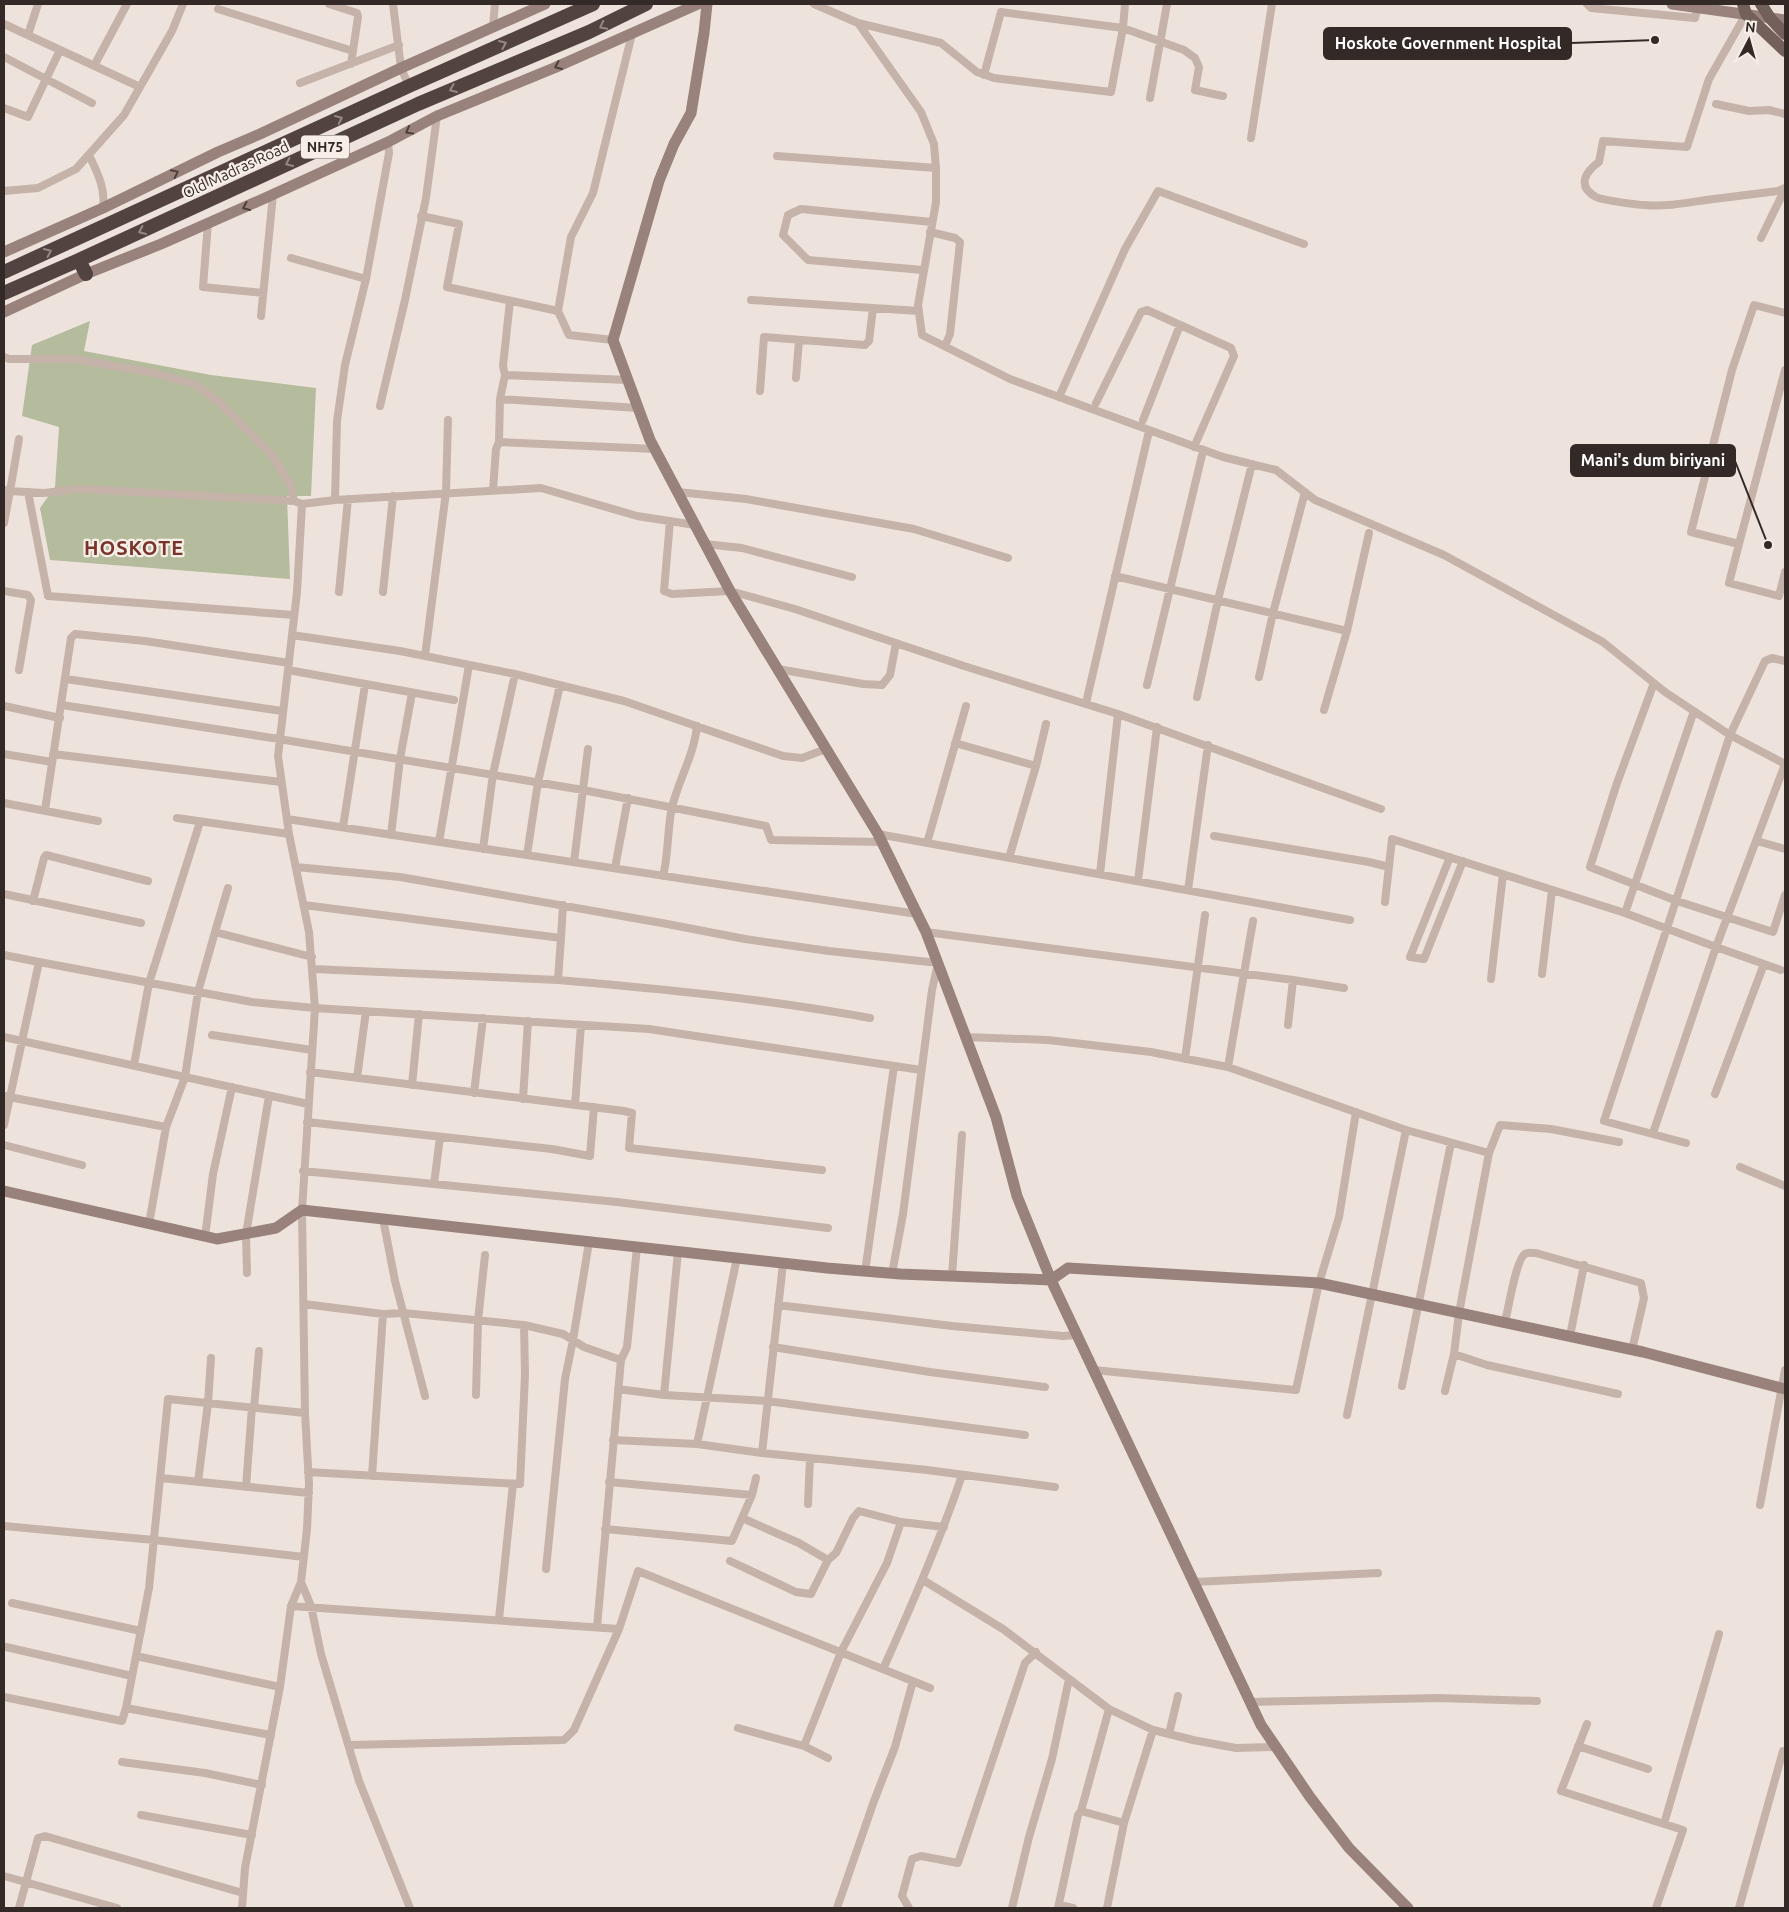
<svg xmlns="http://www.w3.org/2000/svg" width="1789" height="1912" font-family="Ubuntu,sans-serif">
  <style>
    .green { fill: #b5bb9d }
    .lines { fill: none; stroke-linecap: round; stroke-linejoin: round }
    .street { stroke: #c5b2a9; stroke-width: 8 }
    .secondary { stroke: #98827b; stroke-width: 11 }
    .primary { stroke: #73605b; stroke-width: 12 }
    .highway { stroke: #534340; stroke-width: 14 }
    .oneway { stroke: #958783 }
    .oneway2 { stroke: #4c403d }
    .labels { text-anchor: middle; stroke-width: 4.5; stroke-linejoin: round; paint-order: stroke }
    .shield { fill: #f7eee7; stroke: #6e6561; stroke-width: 1 }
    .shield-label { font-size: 14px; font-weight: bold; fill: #332a28 }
    .street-label { font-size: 15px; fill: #332a28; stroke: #f7eee7 }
    .district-label { font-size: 20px; font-weight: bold; letter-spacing: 1px; fill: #77342b; stroke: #f7eee7 }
    .leader { fill: none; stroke: #332a28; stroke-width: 2 }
    .callout-dot { fill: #332a28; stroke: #f7eee7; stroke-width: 2 }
    .callout { fill: #332a28; stroke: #332a28; stroke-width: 2 }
    .callout-label { font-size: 16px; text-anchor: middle; font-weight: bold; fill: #fff }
  </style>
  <rect width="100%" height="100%" fill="#eee3dc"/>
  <!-- green -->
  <path class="green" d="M90 321 84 351 211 375 316 388 311 496H287L290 579 50 560 40 508 55 487 59 427 22 416 32 345Z"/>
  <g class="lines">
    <!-- street -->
    <path class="street" d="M329 4 357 13 358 17 351 64
      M393 4 401 68 409 86
      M814 4 858 23 921 112 934 144 936 168V202L918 305 922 335 1010 379 1223 457 1276 470 1315 500 1444 555 1603 642 1665 692 1730 735 1785 764
      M1587 4 1591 8 1695 18 1698 7
      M218 9 353 51
      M1746 14 1709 79 1687 147 1603 141 1599 162C1586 171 1576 186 1596 197 1602 200 1637 205 1645 205 1665 207 1686 203 1706 200 1730 197 1754 194 1778 191L1785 188
      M858 23 941 43 977 72 994 78 1111 92 1123 28 1125 4
      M4 24 140 87
      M493 26 495 4
      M28 35 38 4
      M4 57 92 103
      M94 66 127 4
      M984 75 1001 12 1123 28 1184 50 1195 58 1199 67 1195 90 1223 96
      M300 83 399 45
      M1150 98 1167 4
      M1716 104 1749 111 1769 110 1785 114
      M4 108 28 117 60 50
      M1251 138 1272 4
      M388 142 389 153 366 279 345 365 337 421 335 500 541 488 637 516 695 525
      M89 155C97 172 106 189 103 208
      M777 156 936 168
      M4 191 38 188 76 169 124 115 172 31 183 4
      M421 216 459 224 447 287 558 311
      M208 223 203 287 263 293
      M930 232 955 238 960 242 950 334 945 346
      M1761 238 1785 189
      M291 258 366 279
      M923 270 808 260 783 235 788 215 801 209 932 222
      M751 300 919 311
      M1785 313 1754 305 1732 370 1691 532 1739 544 1729 583 1779 596 1785 572
      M261 316 273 195
      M613 340 569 335 558 311 571 237 593 193 632 34
      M4 357 9 359H73L149 372 194 384 219 402 271 454 290 484 294 501
      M505 375 628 380
      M796 378 799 340
      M760 391 764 337 865 345 869 341 873 308
      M1059 397 1125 249 1158 191 1304 244
      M500 399 638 408
      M1096 403 1141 312 1147 310 1231 348 1234 356 1194 447
      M380 406 405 300 426 198 437 116
      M1143 420 1180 325
      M19 439 10 491 44 493 80 489 294 501 302 504 335 500
      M499 442 655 449
      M4 490 10 491 4 523
      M493 490 496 449 499 442 500 399 505 375 503 366 510 301
      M28 492 48 596 294 615
      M678 492 746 499 914 529 1008 558
      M302 504 297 592 278 756 289 834 309 932 315 1008 302 1210 305 1413 309 1484 307 1529 301 1582 311 1606 321 1654 359 1781 410 1908
      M670 521 664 591 672 594 730 591 795 609 964 666 1118 714 1381 809
      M705 544 742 548 852 577
      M1739 544 1785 370
      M1115 576 1347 631 1369 533
      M4 591 28 595 31 600 19 670
      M339 592 348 499
      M383 592 393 496
      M292 635 400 651 515 674 624 701 783 756 802 758 826 749
      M425 656 446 492 448 420
      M778 669 863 684 882 685 890 675 896 643
      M288 670 454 700
      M1259 677 1273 613 1305 492
      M66 679 282 711
      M1654 683 1617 783 1590 867 1677 901 1773 932 1785 895
      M1147 685 1202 455
      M1197 697 1218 600 1252 464
      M1086 703 1149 431
      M62 705 279 739 583 790 766 826 771 840 882 842
      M4 706 60 718
      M1324 710 1347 631
      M955 743 1036 766
      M4 754 52 762
      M53 754 281 782
      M4 803 98 821
      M45 810 71 638 75 634 145 641 289 663
      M177 818 289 834
      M287 819 917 914
      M343 827 365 685
      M878 834 1350 920
      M391 835 400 759 412 693
      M1214 836 1369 862 1389 867
      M1757 841 1785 849
      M439 842 469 665
      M927 843 966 706
      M483 849 493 774 515 674
      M527 855 538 782 560 685
      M1450 857 1410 957 1424 959 1463 861
      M1009 858 1036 766 1046 724
      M574 862 588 749
      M296 867 400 877 662 923 745 939 829 951 938 963 932 990 903 1214 892 1274
      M615 868 628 798
      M1100 874 1118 714
      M663 876C669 853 667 829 672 807 679 779 694 755 697 726
      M1138 881 1157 727
      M1188 890 1208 745
      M4 894 141 923
      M33 901 44 858 46 855 148 881
      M1385 902 1392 839 1625 913 1716 947 1785 764
      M304 905 561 938 558 980 313 969
      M1625 913 1694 711
      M215 932 228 888
      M926 932 1293 980 1344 988
      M561 938 563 905
      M4 955 39 962 4 1125
      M39 962 252 1002 315 1008 649 1029 921 1070
      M1542 974 1552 890
      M1491 979 1503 874
      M558 980C663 989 767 999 870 1018
      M1288 1025 1293 980
      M212 1035 312 1050
      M4 1037 308 1104
      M966 1037 1048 1040 1151 1052 1228 1067 1406 1130 1489 1153 1500 1125 1551 1129 1619 1142
      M1185 1059 1205 915
      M134 1065 149 983 200 822
      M1228 1067 1253 921
      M310 1072 624 1111 632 1113 629 1148 822 1170
      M357 1078 366 1011
      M412 1085 419 1014
      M474 1093 483 1018
      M1715 1094 1764 964
      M4 1096 166 1127
      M523 1099 528 1021
      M575 1105 581 1025
      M307 1122 552 1149 590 1156 594 1107
      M1653 1133 1716 947 1781 970
      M1686 1143 1604 1121 1730 735 1765 661 1772 658 1785 661
      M4 1145 82 1165
      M1740 1167 1785 1186
      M303 1171 617 1202 828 1228
      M434 1184 440 1137
      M383 1219 395 1281 425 1396
      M149 1224 166 1127 185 1077 198 992 215 932 312 957
      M205 1237 213 1174 232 1087
      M865 1272 894 1066
      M247 1273 246 1234 269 1096
      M952 1276 962 1135
      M304 1304 383 1314 404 1313 524 1325 563 1334 584 1347 621 1360
      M778 1305 952 1326 1063 1336 1077 1335
      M1505 1322C1508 1311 1516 1259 1525 1254 1528 1252 1533 1253 1536 1253L1641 1283 1644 1298 1632 1350
      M1570 1336 1584 1265
      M773 1347 930 1372 1045 1387
      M1454 1354 1487 1365 1618 1394
      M1094 1370 1296 1390 1319 1283 1339 1217 1356 1112
      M1402 1386 1451 1143
      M618 1389 664 1395 767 1401 1025 1435
      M1445 1391 1454 1354 1459 1313 1489 1153
      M476 1395 478 1321 485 1255
      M664 1395 678 1252
      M254 1408 259 1351
      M1347 1415 1406 1130
      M613 1440 697 1444 737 1258
      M697 1444 762 1453 783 1264
      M762 1453 927 1470 1055 1487
      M308 1472 520 1484 525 1375 524 1325
      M372 1476 383 1314
      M161 1478 309 1493
      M198 1482 208 1403 211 1358
      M246 1487 252 1407
      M752 1495 756 1478
      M808 1504 810 1458
      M1760 1505 1785 1370
      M742 1518 799 1543 828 1560
      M4 1526 154 1540 304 1557
      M605 1529 732 1541 752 1495 609 1482
      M730 1561 796 1592 811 1594 828 1560 836 1553 853 1518 859 1511 901 1522 944 1527
      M546 1569 565 1379 573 1340 589 1242
      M923 1580 1003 1629 1109 1709 1153 1730 1193 1740 1236 1748 1276 1747
      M1194 1582 1378 1573
      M12 1603 141 1631
      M291 1606 301 1582
      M499 1619 513 1484
      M597 1627 621 1360 627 1347 637 1247
      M6 1647 132 1676
      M136 1656 280 1687
      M883 1669C912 1605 940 1541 962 1475
      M4 1697 122 1721 126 1708
      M1251 1702 1438 1698 1537 1701
      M1587 1724 1561 1791 1683 1830 1656 1908
      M738 1728 804 1746 841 1652 887 1563 901 1522
      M1169 1734 1178 1696
      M271 1735 126 1708 149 1588 168 1399 305 1413
      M349 1745 564 1740 574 1730 619 1629 638 1571 930 1688
      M804 1746 828 1758
      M1578 1746 1648 1769
      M122 1762 205 1773 262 1785
      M1081 1811 1124 1823
      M141 1815 252 1835
      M1664 1824 1719 1634
      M4 1876 117 1908
      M1059 1905 1073 1908
      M19 1908 38 1838 45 1836 243 1893
      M242 1908 245 1868 280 1687 291 1606 619 1629
      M837 1908 874 1801 895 1747 913 1681
      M909 1908 902 1896 912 1859 921 1856 958 1863 1025 1663 1036 1652
      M1012 1908 1029 1837 1052 1759 1069 1679
      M1058 1908 1078 1815 1081 1811 1109 1709
      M1107 1908 1124 1823 1153 1730
      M1739 1908 1783 1751"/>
    <!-- secondary -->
    <path class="secondary" d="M707 4 704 33 691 113 674 144 659 181 613 340 650 440 730 591 878 834 926 932 996 1117 1017 1196 1051 1280 1261 1725 1310 1797 1349 1848 1408 1908
      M1672 4 1785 20
      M4 252 103 208 218 152 260 134 401 68 545 4
      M4 312 86 274 161 244 263 199 388 142 437 116 554 68 698 4
      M4 1191 217 1239 276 1228 302 1210 827 1268 900 1274 1051 1280 1068 1268 1319 1283 1643 1352 1785 1389"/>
    <!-- primary -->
    <path class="primary" d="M1743 4 1746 14 1785 51
      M1761 4 1770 18 1785 34"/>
    <!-- highway -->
    <path class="highway" d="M79 260 86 274
      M4 272 409 86 593 4
      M4 293 79 260 418 104 589 32 646 4"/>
  </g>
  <!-- one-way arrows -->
  <defs><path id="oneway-chevron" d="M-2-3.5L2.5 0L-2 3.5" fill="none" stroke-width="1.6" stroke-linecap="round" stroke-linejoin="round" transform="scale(1.25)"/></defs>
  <g class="oneway">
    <use href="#oneway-chevron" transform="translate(603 26) rotate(153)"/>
    <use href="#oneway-chevron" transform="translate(503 44) rotate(-24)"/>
    <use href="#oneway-chevron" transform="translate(453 89) rotate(157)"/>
    <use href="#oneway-chevron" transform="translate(339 119) rotate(-25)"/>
    <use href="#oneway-chevron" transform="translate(289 163) rotate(155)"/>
    <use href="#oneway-chevron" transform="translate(142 231) rotate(155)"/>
    <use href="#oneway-chevron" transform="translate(48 252) rotate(-25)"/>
  </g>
  <g class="oneway2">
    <use href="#oneway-chevron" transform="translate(558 66) rotate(157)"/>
    <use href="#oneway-chevron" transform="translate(409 131) rotate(151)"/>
    <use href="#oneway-chevron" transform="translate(175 173) rotate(-26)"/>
    <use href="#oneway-chevron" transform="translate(246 207) rotate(156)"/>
  </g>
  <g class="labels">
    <!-- shield labels -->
    <rect class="shield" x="301" y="135.5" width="48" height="23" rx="4"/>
    <g class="shield-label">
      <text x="325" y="152">NH75</text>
    </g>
    <!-- street labels -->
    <g class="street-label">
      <text transform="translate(236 170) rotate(-25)" y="5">Old Madras Road</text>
    </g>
    <!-- district labels -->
    <g class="district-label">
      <text x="134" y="555">HOSKOTE</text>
    </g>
  </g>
  <!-- callouts -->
  <path class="leader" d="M1655 40L1571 43M1768 545L1735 461"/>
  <g class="callout-dot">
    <circle cx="1655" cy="40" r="5"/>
    <circle cx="1768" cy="545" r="5"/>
  </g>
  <g class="callout">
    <rect x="1324" y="28" width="247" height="31" rx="5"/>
    <rect x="1571" y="445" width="164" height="31" rx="5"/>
  </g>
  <g class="callout-label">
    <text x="1448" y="49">Hoskote Government Hospital</text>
    <text x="1653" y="466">Mani's dum biriyani</text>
  </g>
  <!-- border -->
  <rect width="1789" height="1912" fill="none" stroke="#332a28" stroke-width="10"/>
  <!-- north arrow -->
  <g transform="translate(1749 40) rotate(6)" stroke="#f7eee7" stroke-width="4" paint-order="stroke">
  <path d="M0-4L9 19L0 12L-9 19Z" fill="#332a28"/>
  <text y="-8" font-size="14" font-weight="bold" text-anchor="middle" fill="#332a28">N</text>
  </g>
</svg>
